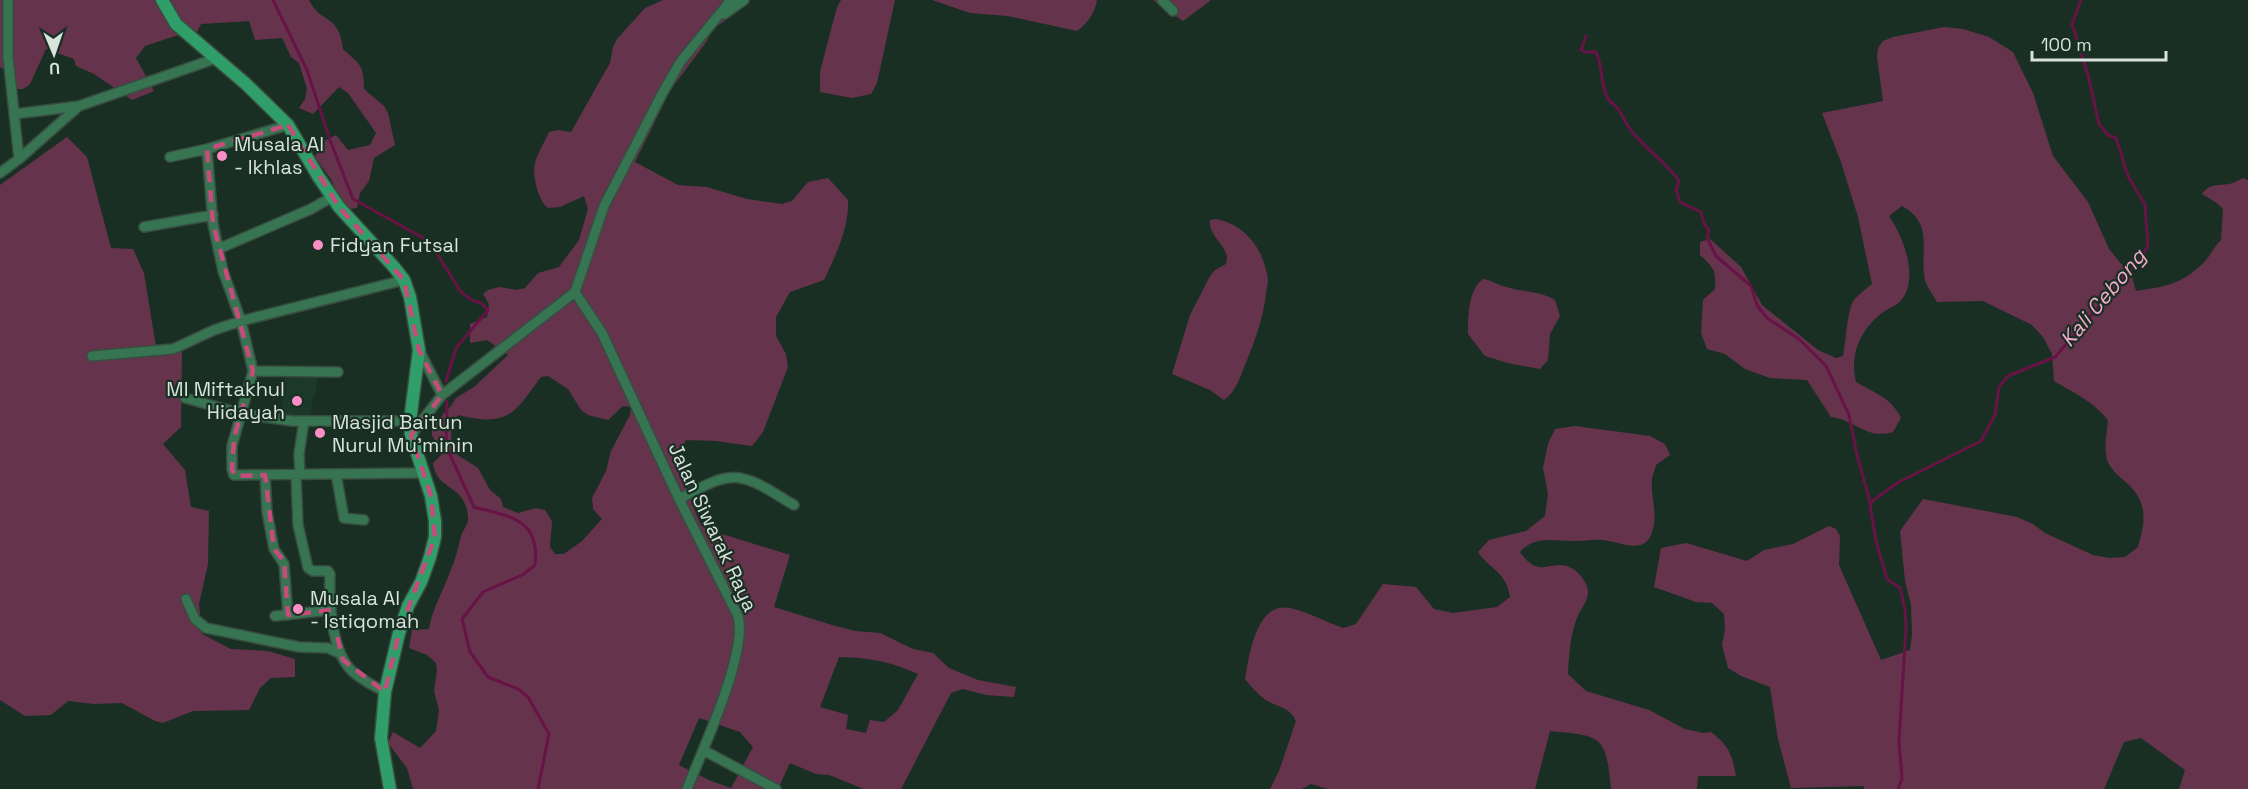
<svg xmlns="http://www.w3.org/2000/svg" width="2248" height="789" font-family="'Space Grotesk',sans-serif">
  <style>
    .built { fill: #1c3828 }
    .green { fill: #66334d; fill-rule: evenodd }
    .lines { fill: none; stroke-linecap: round; stroke-linejoin: round }
    .stream { stroke: #671346; stroke-width: 3 }
    .street-casing { stroke: #384c40; stroke-width: 12 }
    .secondary-casing { stroke: #384c40; stroke-width: 15 }
    .street { stroke: #367452; stroke-width: 9 }
    .secondary { stroke: #309e68; stroke-width: 12 }
    .marked { fill: none; stroke: #c74b7b; stroke-width: 4.5; stroke-dasharray: 12 8; stroke-linejoin: round }
    .poi-dot { fill: #fa8fc6; stroke: #1a2f23; stroke-width: 2 }
    .labels { text-anchor: middle; stroke-width: 4.5; stroke-linejoin: round; paint-order: stroke }
    .poi-label { font-size: 20px; fill: #d7e3db; stroke: #1a2f23; text-anchor: start }
    .street-label { font-size: 20px; fill: #d7e3db; stroke: #1a2f23 }
    .water-label { font-size: 21px; font-style: italic; fill: #f3abcd; stroke: #1a2f23 }
  </style>
  <rect width="100%" height="100%" fill="#1a2f23"/>
  <!-- built -->
  <path class="built" d="M285 377H317L316 395 313 396 309 420 280 419Z"/>
  <!-- green -->
  <path class="green" d="M0 0H309C320 24 339 13 343 49 360 65 364 64 364 89L384 106 388 113 395 145 374 158 369 181 360 193 357 208 349 209 338 195 331 179 315 157 320 143 336 135 348 150 370 145 376 133 348 93 339 87 313 114 299 108 305 99 307 89 299 63 291 57 282 38 255 40 249 21 201 24 196 34 175 36 145 46 136 58 154 91 132 100 94 74 76 66 74 59 46 49 30 84 23 89H10L4 69 0 67Z
    M663 0H737L741 9 713 29 707 41 671 89 635 162 678 185 707 187 747 199 782 204 792 201 808 182 828 178 848 200C849 228 836 255 824 280L790 292 776 317V336L786 354 788 367 763 432 752 446 716 441 686 440 675 463 701 525 722 534 790 555 774 607 832 625 855 631 880 633 913 649 933 653 949 668 978 680 1016 687 1014 697 986 695 963 689 951 693 901 789H864L829 775 816 774 790 763 778 789H413L407 768 388 743 393 732 420 748 436 731 439 710 434 691 437 671 436 663 427 655 409 648 412 630 429 629C432 609 443 592 450 572 455 561 458 548 461 536 463 530 468 525 468 519 467 483 436 492 433 463L442 454 432 435V426L451 406 456 398 474 387 508 355 487 340 470 343V324L487 317 489 304 483 294 488 290 499 287 517 290 525 288 538 273 559 267 579 240 588 209 584 196 560 207 548 208C542 203 541 199 538 192 529 163 537 158 549 132L558 130 571 132 610 63 613 47 617 39 645 8ZM548 376 568 389 581 410 588 415 608 420 623 406 631 407 630 415 611 451 606 471 592 498 593 509 602 519 582 541 564 554H555L550 547 552 521 545 510 536 508 518 513 503 507 501 499 490 490 478 468 456 454 453 448 451 435 452 424 458 415C508 427 513 415 541 377ZM839 657C870 658 889 661 918 674L898 710 884 722 870 720 866 733 846 729 848 715 820 707ZM699 718 740 732 753 747 731 788 711 781 679 765Z
    M841 0H895L877 83 871 94 852 98 820 92V72L837 7Z
    M932 0H1097C1095 13 1087 24 1077 31L1008 16 970 13Z
    M1153 0H1210V1L1183 21Z
    M1944 27 1963 29 1989 37 2013 52 2033 93 2053 156 2088 202 2109 249 2132 277 2136 291C2168 286 2184 284 2207 259 2212 252 2215 246 2221 240L2223 209 2217 203 2202 194C2210 183 2217 186 2229 184 2234 183 2238 180 2243 178L2248 180V789H2179L2185 770 2141 738 2124 742 2104 789H1864V786L1791 788 1778 739 1770 687 1741 676 1728 668 1722 645 1725 629 1724 614 1712 603 1696 602 1654 587 1661 548 1686 543 1747 561 1764 550 1793 544 1829 526 1836 529 1840 536 1839 565 1881 660 1910 650 1912 634 1911 605 1905 581 1900 531 1923 499 2017 517 2033 524 2045 533 2093 555 2109 558 2125 557 2138 547C2145 521 2149 504 2127 483 2121 478 2111 470 2108 462 2103 450 2107 433 2108 420 2090 399 2077 395 2054 381L2052 354 2043 337 2032 325 1983 301 1937 302C1933 295 1927 287 1925 280 1919 251 1935 224 1902 206L1889 216C1903 236 1919 277 1902 299 1898 305 1889 308 1883 312 1861 329 1849 354 1856 382 1874 393 1891 397 1901 418L1893 432C1866 440 1854 419 1831 417L1807 380 1770 378 1745 369 1725 354 1707 349 1701 333 1703 300 1715 289C1716 270 1714 268 1700 255V242L1710 239 1741 267 1762 305 1818 350 1836 358 1843 356C1846 343 1847 309 1854 300 1859 294 1866 289 1872 284L1858 217 1841 162 1822 113 1883 101 1877 57 1878 48 1883 41 1893 37Z
    M67 137 87 157 111 248 133 249 144 273 157 353 182 351 181 427 163 444 185 470 191 507 209 511 208 564 199 604 202 634 231 649 268 651 295 659V677L271 678 260 688 249 710 193 711 163 723 155 721 122 703 94 704 68 701 51 715 25 716 0 700V185Z
    M1215 219C1246 224 1264 250 1268 280 1268 285 1266 289 1266 294 1263 318 1256 338 1247 360 1241 374 1237 391 1224 400L1210 390 1172 374 1190 315 1210 276 1215 270 1226 264C1232 247 1208 238 1210 220Z
    M1483 279C1492 280 1497 285 1506 287 1523 292 1540 291 1555 300L1560 316 1550 334 1548 360 1540 369 1508 363 1485 356 1468 334C1468 317 1468 290 1483 279Z
    M1575 426 1650 436 1665 444 1670 455 1656 465C1655 469 1653 474 1652 478 1650 499 1660 517 1650 537 1641 554 1617 541 1603 540 1594 539 1585 541 1575 541 1556 541 1534 535 1520 552 1541 582 1552 556 1573 569 1580 573 1588 584 1588 592 1588 601 1580 610 1577 618 1570 635 1569 656 1568 674L1586 691 1649 710 1685 729 1703 733 1711 732C1729 746 1732 754 1736 776H1698L1697 789H1611C1606 735 1602 736 1550 731L1535 789H1328L1311 784 1302 789H1270L1279 771 1296 721C1289 705 1273 707 1262 697 1256 692 1250 685 1245 679 1249 656 1256 601 1290 608 1308 612 1326 622 1343 628L1356 624 1383 584 1416 587 1434 609 1453 613 1497 607 1510 597C1506 571 1490 570 1478 552L1489 540 1526 531 1545 516 1548 494 1543 468 1548 444 1555 429Z"/>
  <g class="lines">
    <!-- stream -->
    <path class="stream" d="M273 0 307 70 330 140 353 199 429 241 461 292 472 300 481 303 488 310 456 348 446 381
      M1586 36 1581 50 1585 52H1596C1603 66 1600 82 1607 97 1610 103 1616 105 1619 110 1624 119 1627 126 1634 134 1648 151 1666 162 1679 181L1676 190 1680 202 1701 212 1704 224 1709 230 1707 238 1716 256 1751 286 1757 305 1767 318 1799 339 1826 366 1849 415 1857 455 1869 498 1876 541 1887 579 1900 588 1905 609 1906 627 1899 742 1902 779 1898 789
      M447 401 446 446 474 507C510 517 540 518 535 565L524 574 483 592 462 619 470 652 488 677 518 689 528 697 549 734 538 789
      M1870 504 1875 499 1897 483 1981 441 1995 415 1999 387 2008 376 2055 357 2137 263 2148 246 2145 205 2128 176 2116 138 2108 135 2099 124 2088 75 2072 24 2081 0"/>
    <defs>
      <path id="street" d="M8 0V57L19 159
        M1162 0 1173 11
        M724 14 744 0
        M15 114 79 106 217 58
        M207 149 213 224 223 271 241 321 253 371 232 446V469L234 475 422 473
        M170 157 207 149 288 125
        M0 173 19 159 79 106
        M144 227 213 215
        M218 249 311 209 332 197
        M575 292 602 333 679 499 738 616C748 653 702 751 687 789
        M575 292 604 206 663 92 681 61 731 0
        M419 350 442 395
        M92 356 173 349 214 330 241 321 404 280
        M253 371 338 372
        M185 398 243 414 292 421H410
        M411 435 442 395 575 292
        M336 474 344 518 364 520
        M265 475 267 512 274 549 284 564 288 615
        M296 475 298 525 308 568 313 571H328L330 574C329 602 331 652 353 672 362 680 374 686 385 692
        M300 475 299 454 304 421
        M679 499C695 491 712 480 728 478 750 474 776 495 794 505
        M186 599 195 619 206 628 299 647 328 648 339 653
        M275 616 331 610
        M703 750 776 789"/>
      <path id="secondary" d="M162 0 176 24 246 84 288 125 318 176 339 207 394 267 404 280 410 297 419 350 410 421 411 435 431 496 435 521V537L430 557 421 582 408 606 399 633 385 692 381 738 390 789"/>
    </defs>
    <!-- street casing -->
    <use href="#street" class="street-casing"/>
    <!-- secondary casing -->
    <use href="#secondary" class="secondary-casing"/>
    <!-- street -->
    <use href="#street" class="street"/>
    <!-- secondary -->
    <use href="#secondary" class="secondary"/>
  </g>
  <!-- marked area -->
  <path class="marked" d="M288 125 339 207 404 280 419 350 442 395 411 435 431 496 435 537 399 633 385 692 343 660 331 610 288 615 284 561 274 549 265 475 235 476 232 469 234 438 253 371 213 224 207 149Z"/>
  <!-- markers -->
  <g class="poi-dot">
    <circle cx="222" cy="156" r="6"/>
    <circle cx="318" cy="245" r="6"/>
    <circle cx="297" cy="401" r="6"/>
    <circle cx="320" cy="433" r="6"/>
    <circle cx="298" cy="609" r="6"/>
  </g>
  <g class="labels">
    <!-- poi labels -->
    <g class="poi-label">
      <text x="234" y="151">Musala Al<tspan x="234" dy="23">- Ikhlas</tspan></text>
      <text x="330" y="252">Fidyan Futsal</text>
      <text x="285" y="396" text-anchor="end">MI Miftakhul<tspan x="285" dy="23">Hidayah</tspan></text>
      <text x="332" y="429">Masjid Baitun<tspan x="332" dy="23">Nurul Mu'minin</tspan></text>
      <text x="310" y="605">Musala Al<tspan x="310" dy="23">- Istiqomah</tspan></text>
    </g>
    <!-- street labels -->
    <g class="street-label">
      <text transform="translate(713 527) rotate(65)" y="7">Jalan Siwarak Raya</text>
    </g>
    <!-- water labels -->
    <g class="water-label">
      <text transform="translate(2103 298) rotate(-50)" y="7">Kali Cebong</text>
    </g>
  </g>
  <!-- north arrow -->
  <g transform="translate(54 54) rotate(178)" stroke="#1a2f23" stroke-width="4.5" paint-order="stroke">
  <path d="M0-4.5L10 22L0 15L-10 22Z" fill="#d7e3db"/>
  <text y="-9" font-size="16" font-weight="bold" text-anchor="middle" fill="#d7e3db">U</text>
  </g>
  <!-- scale -->
  <path d="M2032 51v9h134v-9" fill="none" stroke="#d7e3db" stroke-width="3"/>
  <text x="2041" y="51" font-size="18" fill="#d7e3db" stroke="#1a2f23" stroke-width="4.5" paint-order="stroke">100 m</text>
</svg>
